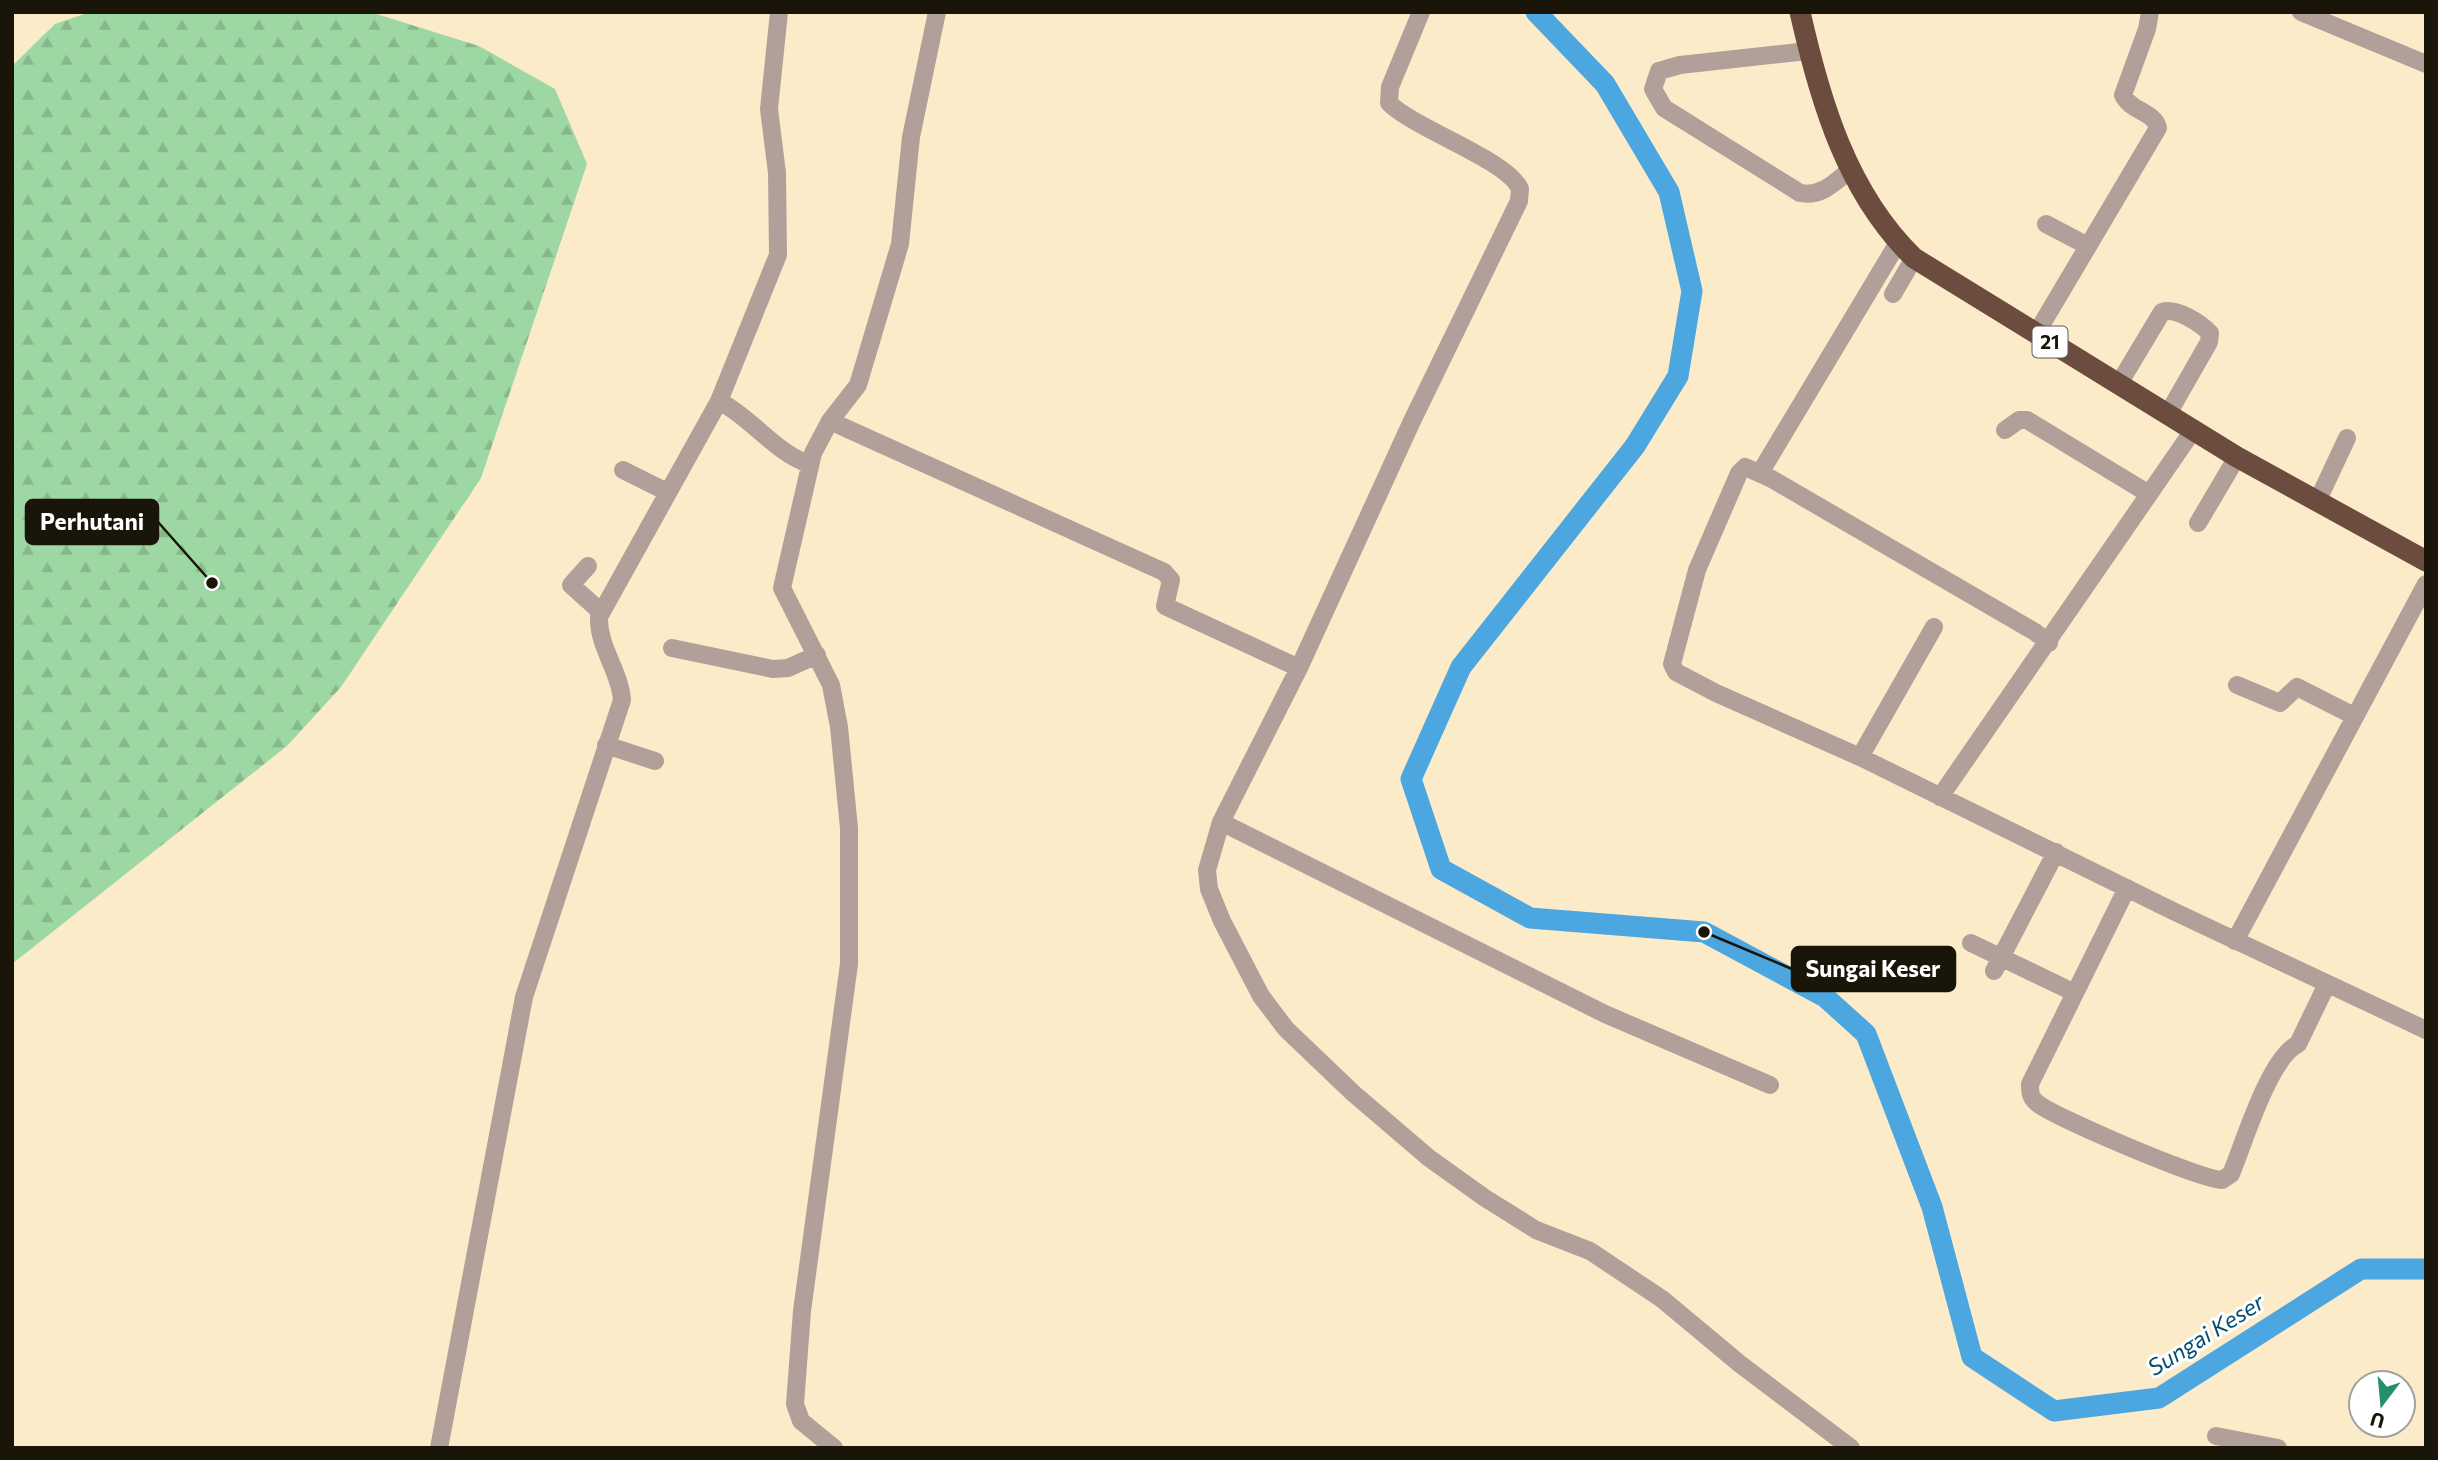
<svg xmlns="http://www.w3.org/2000/svg" width="2438" height="1460" font-family="Commissioner,sans-serif">
  <style>
    .forest { fill: url(#forest-firs) }
    .lines { fill: none; stroke-linecap: round; stroke-linejoin: round }
    .river { stroke: #4ca6df; stroke-width: 21 }
    .minor { stroke: #b1a09a; stroke-width: 18 }
    .highway { stroke: #6c4c3f; stroke-width: 21 }
    .labels { text-anchor: middle; stroke-width: 6; stroke-linejoin: round; paint-order: stroke }
    .shield { fill: #fff; stroke: #5f5b53; stroke-width: 2 }
    .shield-label { font-size: 19px; font-weight: bold; fill: #1a1509 }
    .water-label { font-size: 23px; font-style: italic; fill: #034d74; stroke: #fff }
    .leader { fill: none; stroke: #1a1509; stroke-width: 2.5 }
    .callout-dot { fill: #1a1509; stroke: #fff; stroke-width: 2.5 }
    .callout { fill: #1a1509; stroke: #1a1509; stroke-width: 2.5 }
    .callout-label { font-size: 23px; text-anchor: middle; font-weight: bold; fill: #fff }
  </style>
  <defs>
    <pattern id="forest-firs" width="22" height="20" patternUnits="userSpaceOnUse" patternTransform="scale(1.75)"><rect width="22" height="20" fill="#9dd8a4"/><path d="M5 1l3.5 6h-7zM16 11l3.5 6h-7z" fill="#87b88c"/></pattern>
  </defs>
  <rect width="100%" height="100%" fill="#fbebc8"/>
  <!-- forest -->
  <path class="forest" d="M90 12H370L479 46 555 89 587 164 481 478 341 687 287 746 12 964V66L55 24Z"/>
  <g class="lines">
    <!-- river -->
    <path class="river" d="M1536 12 1605 84 1669 192 1692 291 1678 376 1635 446 1461 667 1411 779 1441 869 1530 918 1704 932 1825 997 1866 1034 1932 1207 1972 1357 2054 1411 2159 1398 2361 1269H2426"/>
    <!-- minor -->
    <path class="minor" d="M1421 12 1390 87 1389 103C1415 129 1508 160 1520 189L1519 201 1412 421 1299 668 1221 822 1207 870 1209 889 1222 921 1261 996 1286 1029 1353 1093 1429 1158 1485 1198 1536 1230 1590 1251 1662 1299 1740 1364 1851 1448
      M2301 12 2426 64
      M1808 51 1680 65 1659 71 1653 89 1664 108 1800 193C1822 197 1835 182 1851 169
      M2046 224 2086 245
      M1893 294 1914 258
      M2036 334 2158 128C2155 112 2130 111 2123 95L2147 29 2150 12
      M2120 382 2162 312C2176 307 2200 323 2210 333L2209 342 2169 412
      M719 401C752 418 774 452 809 464
      M830 421 1164 572 1171 580 1165 606 1299 668
      M2005 430 2019 420H2027L2149 494
      M623 470 667 492
      M1760 473 1899 241
      M2318 500 2347 438
      M2198 523 2237 457
      M588 566 571 585 601 612
      M2049 643 2035 632 1770 478 1745 467 1739 473 1697 570 1672 664 1676 672 1716 693 1860 757 2173 911 2426 1030
      M672 648 773 669 788 668 817 655
      M2237 685 2280 703 2297 687 2354 716
      M606 745 655 761
      M1860 757 1934 627
      M1940 797 2194 429
      M1221 822 1605 1014 1770 1085
      M2127 888 2030 1084C2030 1092 2030 1097 2037 1103 2056 1118 2199 1179 2222 1180L2231 1174C2244 1143 2269 1058 2298 1044L2327 984
      M2235 941 2426 584
      M1971 943 2075 993
      M1994 971 2056 852
      M2216 1436 2278 1448
      M439 1448 524 997 622 700C620 671 598 647 599 617L719 401 778 255 777 173 769 109 779 12
      M834 1448 801 1421 795 1404 802 1311 849 964V828L839 727 831 685 782 588 813 453 830 421 858 385 900 244 911 137 937 12"/>
    <!-- highway -->
    <path class="highway" d="M1800 12C1820 101 1847 193 1914 258L2237 457 2426 561"/>
  </g>
  <g class="labels">
    <!-- shield labels -->
    <rect class="shield" x="2032.5" y="326.5" width="35" height="31" rx="5"/>
    <g class="shield-label">
      <text x="2050" y="349">21</text>
    </g>
    <!-- water labels -->
    <g class="water-label">
      <text transform="translate(2206 1335) rotate(-32)" y="8">Sungai Keser</text>
    </g>
  </g>
  <!-- callouts -->
  <path class="leader" d="M212 583L158 522M1704 932L1792 969"/>
  <g class="callout-dot">
    <circle cx="212" cy="583" r="7"/>
    <circle cx="1704" cy="932" r="7"/>
  </g>
  <g class="callout">
    <rect x="26" y="500" width="132" height="44" rx="7"/>
    <rect x="1792" y="947" width="163" height="44" rx="7"/>
  </g>
  <g class="callout-label">
    <text x="92" y="530">Perhutani</text>
    <text x="1873" y="977">Sungai Keser</text>
  </g>
  <!-- border -->
  <rect width="2438" height="1460" fill="none" stroke="#1a1509" stroke-width="28"/>
  <!-- north arrow -->
  <g transform="translate(2382 1404) rotate(196)"><circle r="33" fill="#ffffff" stroke="#a3a19d" stroke-width="2"/>
  <path d="M0-5L12 26L0 18L-12 26Z" fill="#258f6d"/>
  <text y="-10" font-size="19" font-weight="bold" text-anchor="middle" fill="#1a1509">U</text>
  </g>
</svg>
